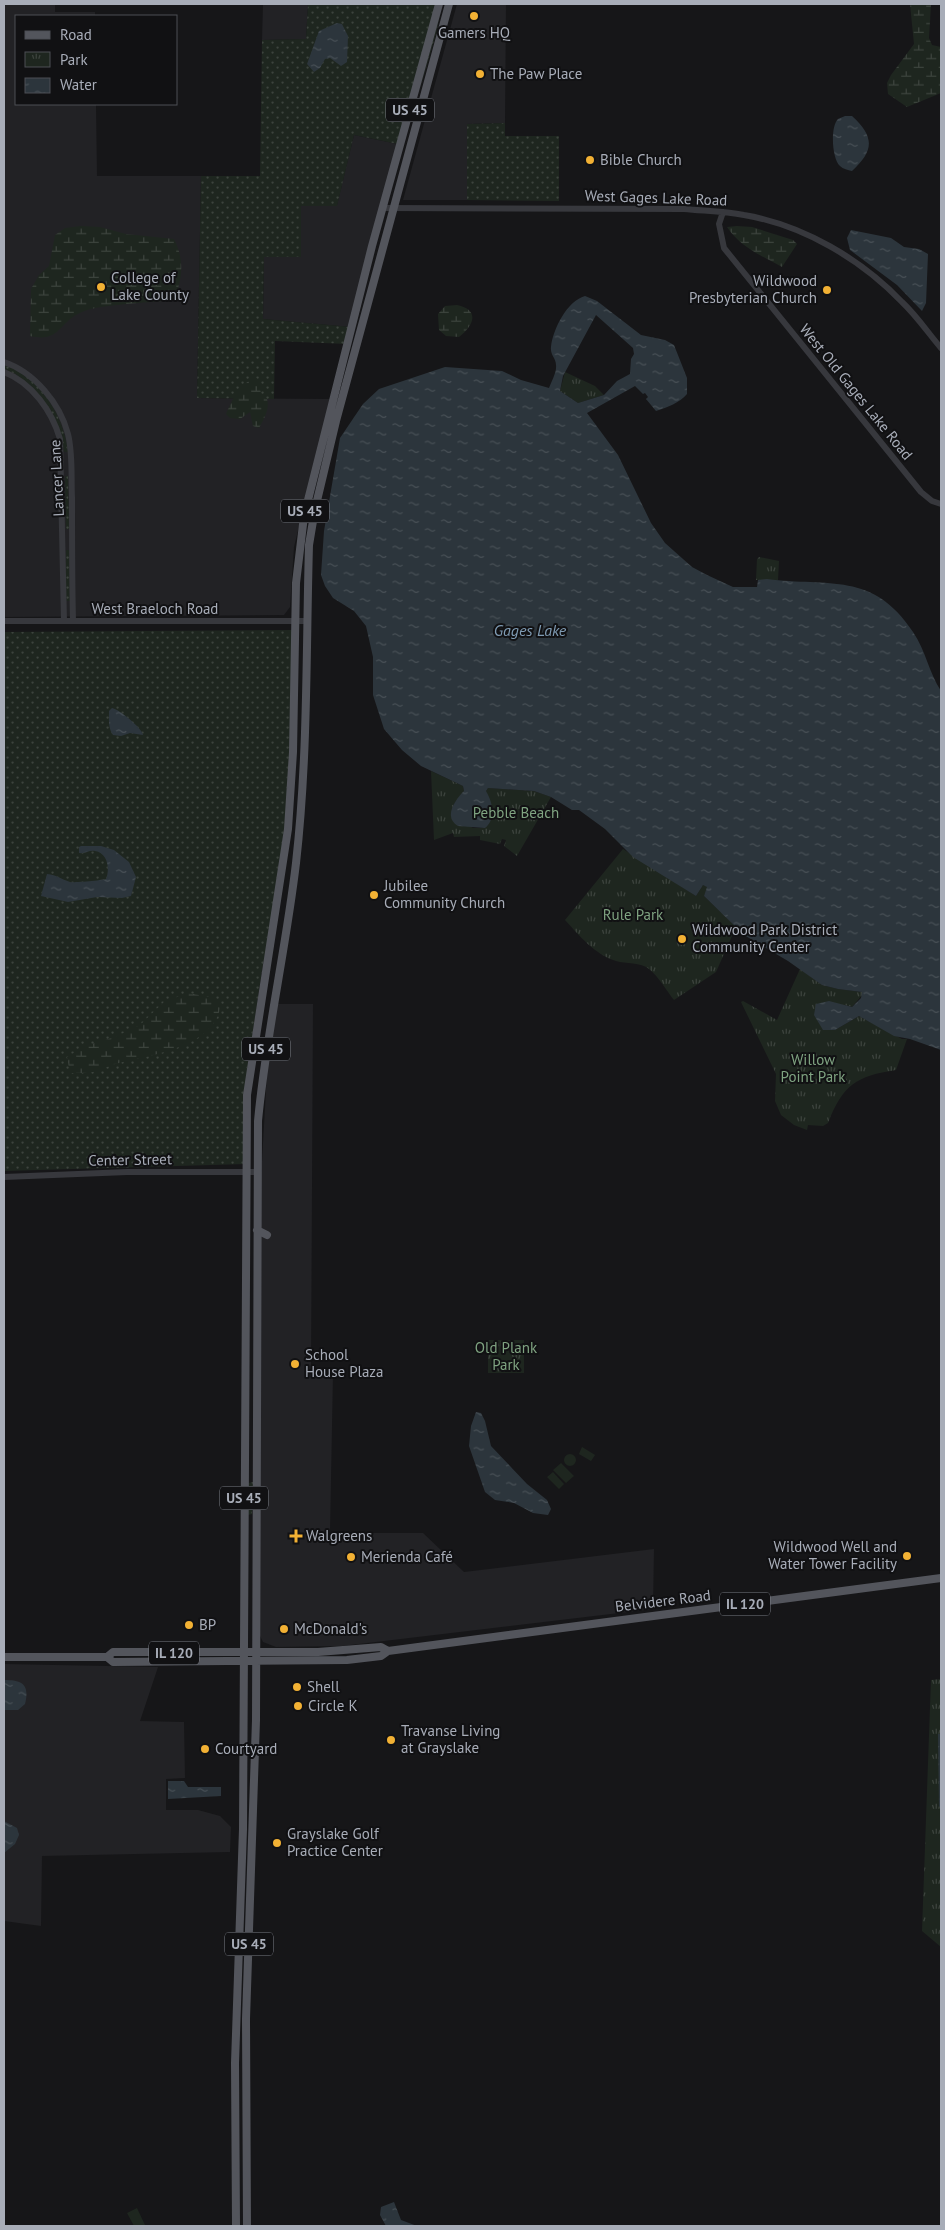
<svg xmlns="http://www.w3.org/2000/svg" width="945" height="2230" font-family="'PT Sans',sans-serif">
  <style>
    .built { fill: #222225 }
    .grass { fill: url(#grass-dots) }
    .wetland { fill: url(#wetland-marsh) }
    .park { fill: url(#park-tufts) }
    .pitch { fill: #1e261f }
    .water { fill: url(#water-ripples); fill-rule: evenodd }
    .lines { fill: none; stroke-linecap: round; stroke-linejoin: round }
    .tertiary { stroke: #37383d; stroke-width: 6 }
    .primary { stroke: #53555c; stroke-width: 8 }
    .poi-dot { fill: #f2b134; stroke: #111113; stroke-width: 2 }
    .labels { text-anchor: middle; stroke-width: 4; stroke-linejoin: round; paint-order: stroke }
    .shield { fill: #111113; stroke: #7b7e86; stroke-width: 1 }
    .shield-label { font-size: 14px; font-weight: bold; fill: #a8adb8 }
    .poi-label { font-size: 15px; fill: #a8adb8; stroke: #111113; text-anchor: start }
    .street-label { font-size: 15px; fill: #a8adb8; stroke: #111113 }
    .park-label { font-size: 15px; fill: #7fa381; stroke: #111113 }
    .water-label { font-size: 16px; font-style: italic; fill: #7f9bb3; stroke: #111113 }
  </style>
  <defs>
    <pattern id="grass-dots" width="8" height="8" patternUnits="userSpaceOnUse" patternTransform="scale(1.25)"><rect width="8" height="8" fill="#1e261f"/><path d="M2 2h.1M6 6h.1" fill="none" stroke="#3c433d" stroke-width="1.8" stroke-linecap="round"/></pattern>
    <pattern id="wetland-marsh" width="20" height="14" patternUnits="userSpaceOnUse" patternTransform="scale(1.25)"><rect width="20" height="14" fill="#1e261f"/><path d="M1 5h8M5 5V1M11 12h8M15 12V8" fill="none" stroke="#3c433d"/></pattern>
    <pattern id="park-tufts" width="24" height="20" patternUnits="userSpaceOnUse" patternTransform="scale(1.25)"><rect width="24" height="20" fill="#1e261f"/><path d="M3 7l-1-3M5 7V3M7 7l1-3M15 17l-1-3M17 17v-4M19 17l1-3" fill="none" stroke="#3c433d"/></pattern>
    <pattern id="water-ripples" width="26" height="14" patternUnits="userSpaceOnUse" patternTransform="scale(1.25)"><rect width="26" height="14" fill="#2c353c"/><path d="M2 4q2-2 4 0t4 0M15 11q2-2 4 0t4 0" fill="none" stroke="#485056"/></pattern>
  </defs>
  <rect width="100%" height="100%" fill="#161618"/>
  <!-- built -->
  <path class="built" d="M4 4H55V12H95V16H16V104H96L97 176H201L197 398 330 399 294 547 290 607 284 615 4 617Z
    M263 4H308L306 39 262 40Z
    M457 4H506L505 123 467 124V200H403Z
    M354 135 398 144 351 327 263 319 264 257 301 206 337 205Z
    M275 1004H313L311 1373 333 1374 330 1533H423L464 1572 654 1549 653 1609 342 1646 276 1647 263 1642 259 1634 261 1179 267 1072Z
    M4 1664 158 1667 140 1721 184 1722 185 1778 166 1779V1810H198L220 1816 231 1827 230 1852 42 1856 41 1926 4 1921Z"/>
  <!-- grass -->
  <path class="grass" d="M308 4H436L398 144 354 135 337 206H301V257H264L263 319 351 327 347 344 275 341 274 399 197 398 201 176H260L262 40 306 39Z
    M441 9 436 34 418 96Z
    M505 123V136H559V201L467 200V124Z
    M4 365C40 377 64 416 68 452H64C60 418 37 381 4 369Z
    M65 476H68L69 529H66Z
    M66 550H69L70 601H66Z
    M293 630 290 798 283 870 262 970 247 1072 246 1164 4 1171V632Z
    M253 1482 252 1514 248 1515V1483Z"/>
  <!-- wetland -->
  <path class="wetland" d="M910 4H931L929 38 932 45 941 47V93L907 107 888 94 887 83 891 75 914 44Z
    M81 226 100 227 126 234 174 239C184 258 183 277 175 297L162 301C143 303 97 305 82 312 58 322 61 343 30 336L31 289 39 275 49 266 55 235 65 228Z
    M737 226 752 227 793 240 797 244 782 267C762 256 740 247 727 227Z
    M457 305C481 310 473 326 459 337L446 336 439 330 438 314 445 306Z
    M257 378 262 397 267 399C270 409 264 419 259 428L253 426 250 412 240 419 230 418 226 414C234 397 239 383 257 378Z
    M189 993 214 998 220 1008C213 1046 153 1055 123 1062 112 1064 103 1069 93 1072 86 1073 77 1073 70 1073L67 1057 85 1046 115 1037 140 1025 165 1001Z"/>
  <!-- park -->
  <path class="park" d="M565 372 595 386 604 395 578 403 560 391Z
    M759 557 779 561 778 580H756L757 559Z
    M431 771 463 786 464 791 454 804 451 815 473 828H483L493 814 486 791 488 788 534 791 551 797 517 856 504 846 506 840 502 839 500 844 480 840V836L454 837 453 833 434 840Z
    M623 849 696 896 703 885 708 887 704 896 736 927 716 972 674 1000C666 990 659 977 649 969 641 962 626 964 616 961 594 954 580 936 565 920Z
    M800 969 822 985 838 989 862 992 863 994 852 1007 844 1005 835 1030 859 1016 902 1039H907L896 1070C856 1076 843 1085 828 1123L823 1126 808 1125 807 1130 794 1125 781 1115 775 1101 776 1074 741 1002 743 1001 777 1020Z
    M488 1340H524V1373H488Z
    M582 1447 595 1455 591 1461 579 1454Z
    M941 1679V1947L922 1931 931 1680Z"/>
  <!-- pitch -->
  <path class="pitch" d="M564 1460a6 6 0 1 1 12 0a6 6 0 1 1-12 0Z
    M561 1463 574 1476 566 1483 553 1470Z
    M553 1472 564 1484 559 1489 547 1477Z
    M137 2208 145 2225 134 2226 127 2213Z"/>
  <!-- water -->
  <path class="water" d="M337 23 342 24 348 36 347 62 341 66 330 58 325 59 320 68 314 72 307 64 319 31Z
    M845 116H852C875 137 874 151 852 171 848 170 843 169 840 166 832 159 830 127 838 119 840 118 843 117 845 116Z
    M851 230 891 238 904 247 919 249 928 254 926 303 922 311 897 285 850 250 847 238Z
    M585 296 597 301 641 335 665 340 674 345 687 378V394C679 403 668 407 656 411L646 399 648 397 645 393 643 394 635 386 587 413 618 455 651 523 665 543 692 567 707 575 733 587H757L758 580 767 579C829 587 873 571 913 632 926 651 929 673 941 691V1050L910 1039 894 1036 859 1016 835 1030H823L814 1015 816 1004 829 1001 852 1007 861 998 862 992 838 989 822 985 788 961 744 935 704 896 707 887 703 885 696 896 633 857 605 829 579 810H572L551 797 534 791 488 788 486 791C493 803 496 819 485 828L458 826C443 817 455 800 464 791L463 786 421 766 402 750 384 729 373 695V657L366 626 354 611 333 598 325 586 321 575 324 531 340 438 363 404 379 389 445 367 502 371 521 380 549 388C551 382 557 372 556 365 556 358 550 355 551 347 553 329 567 301 585 296ZM596 315 633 348 634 354 631 359 630 374 617 381 604 395 578 403 560 391 563 376Z
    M112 708C119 709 142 728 143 735L130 733 121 736 113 735C108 728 109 719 109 711Z
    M81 846H101L114 850 129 862 136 877 131 896 122 898 97 897 68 902 41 896 47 874C57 875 61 879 70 882 72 883 105 880 106 879 110 869 108 853 95 851 89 850 85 854 79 853V847Z
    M476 1412 481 1413 485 1421 491 1446 527 1484 547 1500 551 1509 548 1515 533 1513 514 1503 495 1500 485 1492 469 1446 471 1426Z
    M4 1680C22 1680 30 1684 25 1704L18 1710H4Z
    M938 1734H941V1806L939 1807Z
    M168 1781H184L188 1787H221V1796L168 1799Z
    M4 1821 17 1828 19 1835 15 1844 4 1853Z
    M394 2202 401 2220 417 2226H386L380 2215 381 2207Z"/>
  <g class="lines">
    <!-- tertiary -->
    <path class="tertiary" d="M383 208 684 209C704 211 724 211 744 215 803 225 861 259 902 302 917 316 928 333 941 348
      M723 212 719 224 724 248 921 492 932 501 941 504
      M4 362C34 372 60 403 68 434 73 454 71 477 72 498 72 539 72 580 73 621
      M4 372C32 383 52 411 60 439L64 621
      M4 621H307
      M4 1177 127 1172H257"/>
    <!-- primary -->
    <path class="primary" d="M257 1230 267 1235
      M4 1657H107L113 1662 347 1660 381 1656 388 1651 941 1578
      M107 1657 113 1652H318L381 1647 388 1651
      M236 2226 235 2063 243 1829 247 1095 288 829 293 752 296 583 304 516 372 246 439 4
      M247 2226 246 2019 256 1720 258 1121C266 1034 286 949 296 863 308 757 306 651 309 545L315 509 336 421 449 4"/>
  </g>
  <!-- markers -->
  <g class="poi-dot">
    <circle cx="474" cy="16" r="5"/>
    <circle cx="480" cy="74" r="5"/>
    <circle cx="590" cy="160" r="5"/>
    <circle cx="101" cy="287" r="5"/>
    <circle cx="827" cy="290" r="5"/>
    <circle cx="374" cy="895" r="5"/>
    <circle cx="682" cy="939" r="5"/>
    <circle cx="295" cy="1364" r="5"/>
    <path d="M293.5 1528.5h5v5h5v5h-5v5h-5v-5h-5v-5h5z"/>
    <circle cx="907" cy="1556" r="5"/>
    <circle cx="351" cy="1557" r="5"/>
    <circle cx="189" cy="1625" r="5"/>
    <circle cx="284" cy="1629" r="5"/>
    <circle cx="297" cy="1687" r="5"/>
    <circle cx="298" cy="1706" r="5"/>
    <circle cx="391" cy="1740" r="5"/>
    <circle cx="205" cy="1749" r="5"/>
    <circle cx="277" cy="1843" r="5"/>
  </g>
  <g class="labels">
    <!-- shield labels -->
    <g class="shield">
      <rect x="386" y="98.5" width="48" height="23" rx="4"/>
      <rect x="281" y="499.5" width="48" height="23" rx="4"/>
      <rect x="242" y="1037.5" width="48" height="23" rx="4"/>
      <rect x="220" y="1486.5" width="48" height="23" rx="4"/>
      <rect x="720" y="1592.5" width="50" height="23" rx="4"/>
      <rect x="149" y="1641.5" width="50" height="23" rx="4"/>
      <rect x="225" y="1932.5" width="48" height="23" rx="4"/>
    </g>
    <g class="shield-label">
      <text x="410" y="115">US 45</text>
      <text x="305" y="516">US 45</text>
      <text x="266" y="1054">US 45</text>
      <text x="244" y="1503">US 45</text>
      <text x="745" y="1609">IL 120</text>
      <text x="174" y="1658">IL 120</text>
      <text x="249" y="1949">US 45</text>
    </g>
    <!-- poi labels -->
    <g class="poi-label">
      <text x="474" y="38" text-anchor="middle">Gamers HQ</text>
      <text x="490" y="79">The Paw Place</text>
      <text x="600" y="165">Bible Church</text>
      <text x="111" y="283">College of<tspan x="111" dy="17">Lake County</tspan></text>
      <text x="817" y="286" text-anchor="end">Wildwood<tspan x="817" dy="17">Presbyterian Church</tspan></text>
      <text x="384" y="891">Jubilee<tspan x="384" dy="17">Community Church</tspan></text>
      <text x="692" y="935">Wildwood Park District<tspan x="692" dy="17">Community Center</tspan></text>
      <text x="305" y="1360">School<tspan x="305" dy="17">House Plaza</tspan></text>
      <text x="306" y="1541">Walgreens</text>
      <text x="897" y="1552" text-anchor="end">Wildwood Well and<tspan x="897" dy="17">Water Tower Facility</tspan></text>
      <text x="361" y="1562">Merienda Café</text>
      <text x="199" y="1630">BP</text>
      <text x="294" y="1634">McDonald's</text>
      <text x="307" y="1692">Shell</text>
      <text x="308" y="1711">Circle K</text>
      <text x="401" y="1736">Travanse Living<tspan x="401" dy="17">at Grayslake</tspan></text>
      <text x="215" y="1754">Courtyard</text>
      <text x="287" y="1839">Grayslake Golf<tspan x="287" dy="17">Practice Center</tspan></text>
    </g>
    <!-- street labels -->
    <g class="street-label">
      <text transform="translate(656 198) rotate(2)" y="5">West Gages Lake Road</text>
      <text transform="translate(856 392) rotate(51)" y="5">West Old Gages Lake Road</text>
      <text transform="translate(57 478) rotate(-93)" y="5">Lancer Lane</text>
      <text x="155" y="614">West Braeloch Road</text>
      <text transform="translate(130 1160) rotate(-1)" y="5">Center Street</text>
      <text transform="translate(663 1601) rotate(-7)" y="5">Belvidere Road</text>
    </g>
    <!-- park labels -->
    <g class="park-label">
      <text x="516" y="818">Pebble Beach</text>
      <text x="633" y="920">Rule Park</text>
      <text x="813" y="1065">Willow<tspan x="813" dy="17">Point Park</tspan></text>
      <text x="506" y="1353">Old Plank<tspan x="506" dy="17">Park</tspan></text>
    </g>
    <!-- water labels -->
    <g class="water-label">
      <text x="530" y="636">Gages Lake</text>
    </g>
  </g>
  <!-- border -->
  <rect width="945" height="2230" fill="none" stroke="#a8adb8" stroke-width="10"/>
  <!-- legend -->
  <rect x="15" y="15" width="162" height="90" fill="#111113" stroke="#4d4f55"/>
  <rect x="25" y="31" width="25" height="8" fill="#53555c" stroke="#4d4f55"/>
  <text x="60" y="40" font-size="15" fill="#a8adb8">Road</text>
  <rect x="25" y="52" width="25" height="15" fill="url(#park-tufts)" stroke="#4d4f55"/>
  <text x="60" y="65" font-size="15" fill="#a8adb8">Park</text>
  <rect x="25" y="78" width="25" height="15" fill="url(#water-ripples)" stroke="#4d4f55"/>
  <text x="60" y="90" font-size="15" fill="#a8adb8">Water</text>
</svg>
